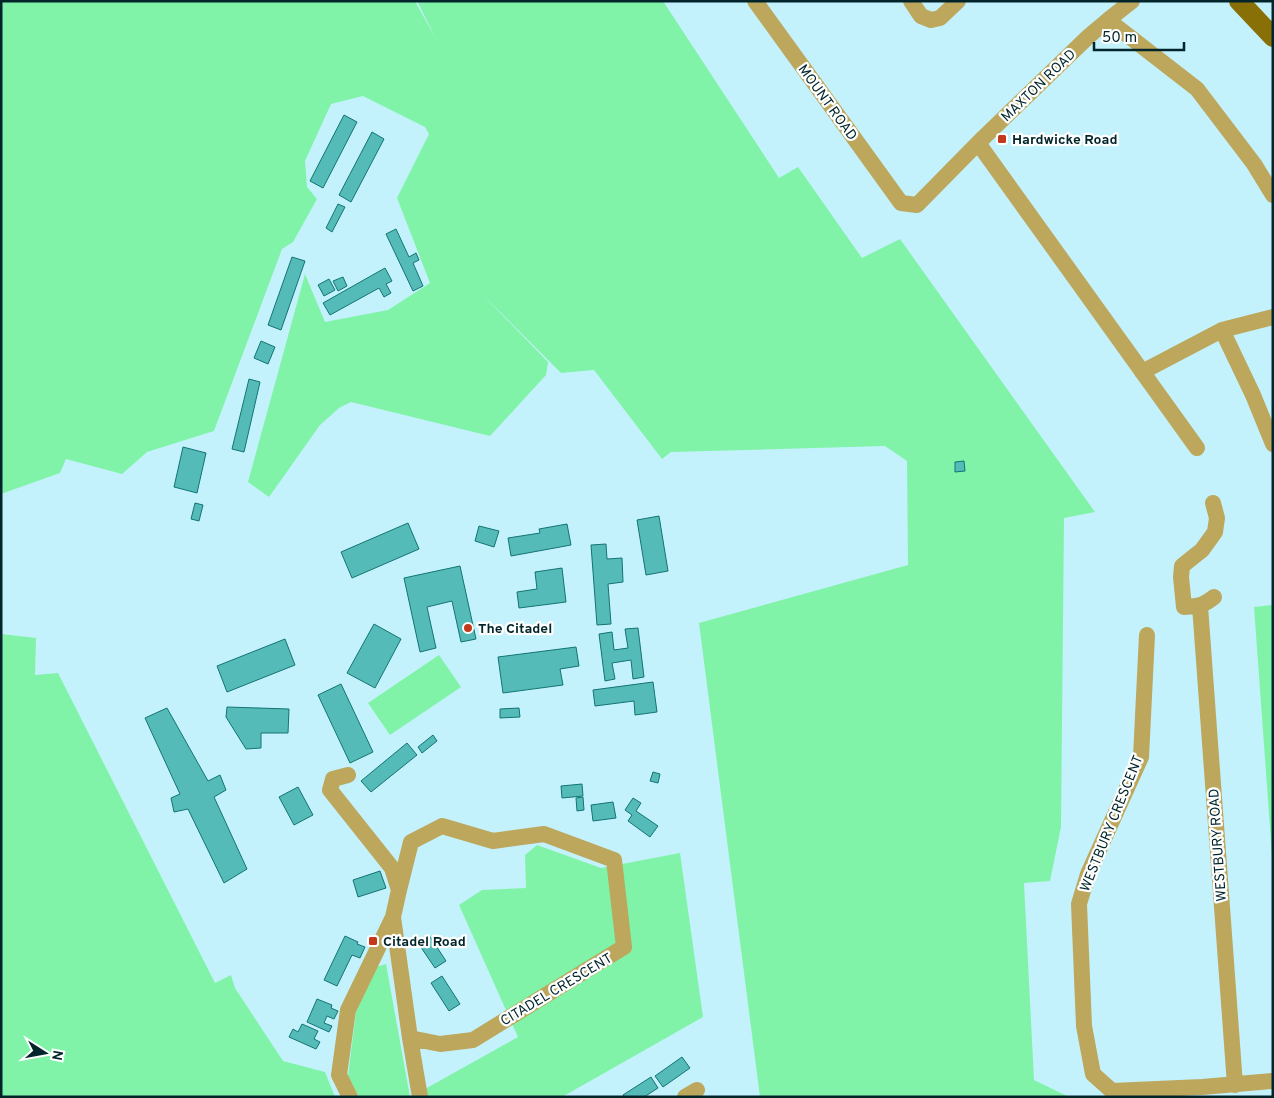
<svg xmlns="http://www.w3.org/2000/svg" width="1274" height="1098" font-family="Overpass,sans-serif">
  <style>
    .green { fill: #80f3a8 }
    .building { fill: #55bbb9; stroke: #137472 }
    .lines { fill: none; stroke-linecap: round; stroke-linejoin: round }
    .minor { stroke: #bca75c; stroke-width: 16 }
    .major { stroke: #887007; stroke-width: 20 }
    .poi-dot { fill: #c4391c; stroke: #fff; stroke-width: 2 }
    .labels { text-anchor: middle; stroke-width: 4.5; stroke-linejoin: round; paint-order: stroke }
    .street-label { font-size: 14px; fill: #01252b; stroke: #fff }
    .poi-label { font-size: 14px; font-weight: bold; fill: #01252b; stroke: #fff; text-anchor: start }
  </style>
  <rect width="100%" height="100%" fill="#c4f2fc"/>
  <!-- green -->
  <path class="green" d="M1 1H415L436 39 417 1H663L779 178 798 167 862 258 900 239 1095 512 1064 518 1061 827 1050 881 1024 883 1034 1080 1069 1097H760L699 623 908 565 907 461 885 446 671 452 662 459 594 370 561 373 479 291 548 362 546 375 490 436 351 402 339 408 320 425 269 497 248 482 305 274 325 322 388 310 430 283 397 198 429 134 425 127 363 96 331 104 305 161 307 187 317 199 293 242 282 249 214 431 147 452 122 474 66 459 60 473 1 494Z
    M1273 605V869L1254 607Z
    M1 634 36 638 35 675 58 673 215 983 231 975 235 988 283 1061 325 1072 335 1097H1Z
    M439 655 461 687 390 735 368 703Z
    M537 845 601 868 680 853 703 1017 562 1097H426L425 1089 518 1037 459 905 482 890 526 888 525 855Z
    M386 964 410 1097H359L348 1076 356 1012 376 967Z"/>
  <!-- building -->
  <path class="building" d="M344 115 357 122 323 188 310 181Z
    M372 132 384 139 351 202 339 195Z
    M338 204 345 207 332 232 326 228Z
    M396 229 409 257 416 253 419 260 413 263 423 286 413 291 386 234Z
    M292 257 305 261 281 330 268 325Z
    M385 268 392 281 386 284 391 293 384 297 379 288 330 315 323 303Z
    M343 277 347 286 338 291 333 281Z
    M329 279 335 290 324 296 318 285Z
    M261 341 275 347 268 364 254 358Z
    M249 379 260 382 244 452 232 449Z
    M183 447 206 453 197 493 174 487Z
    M964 461 965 471 955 472V462Z
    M195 503 203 505 199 521 191 519Z
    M659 516 668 571 646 575 637 520Z
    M408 523 419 549 352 578 341 552Z
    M567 524 571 545 511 556 508 538 540 533 539 529Z
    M479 526 499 531 494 547 475 541Z
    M606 544 607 559 622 558 623 582 608 584 611 624 597 625 591 545Z
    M460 566 476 639 461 642 452 601 427 607 436 648 420 652 404 578Z
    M562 568 566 602 519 608 517 592 537 589 535 572Z
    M374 624 401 639 375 688 347 673Z
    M638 628 644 677 633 679 631 660 612 663 615 679 605 681 599 634 612 632 614 650 628 648 625 629Z
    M285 639 295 665 227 692 217 666Z
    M576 647 579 666 560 669 563 685 503 693 498 657Z
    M653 682 657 712 635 715 634 701 595 706 593 690Z
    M341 684 373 752 350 763 318 695Z
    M227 707 289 709 288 733H261V748L246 749 226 717Z
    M167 708 208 781 220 775 226 790 214 797 247 869 224 883 188 809 174 812 171 798 180 794 145 718Z
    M519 708 520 717 500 718V709Z
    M433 735 437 741 422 753 418 747Z
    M407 743 417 755 371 792 361 781Z
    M653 772 660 774 658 783 650 781Z
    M582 784 583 796 562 798 561 786Z
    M298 787 313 815 294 825 279 797Z
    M583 797 584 810 577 811 576 798Z
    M633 798 641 803 636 811 658 826 650 837 628 821 632 815 625 810Z
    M613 802 616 818 593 821 591 805Z
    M380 871 386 888 358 897 353 880Z
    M429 935 446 961 435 968 418 943Z
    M345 936 358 942 357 944 365 947 360 958 352 955 337 986 324 980Z
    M442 976 460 1004 449 1011 431 983Z
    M317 999 332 1005 331 1008 338 1011 334 1019 327 1016 324 1023 332 1026 329 1032 307 1022Z
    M302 1024 318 1031 314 1039 320 1042 316 1049 289 1037 293 1029 298 1032Z
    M682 1057 690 1068 663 1087 655 1076Z
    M651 1077 658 1088 644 1097H624L623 1095Z"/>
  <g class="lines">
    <!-- minor -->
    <path class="minor" d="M755 1 901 203 917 205 978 143 1089 36 1108 20 1132 1
      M911 1 921 16 931 20 940 18 958 1
      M1108 20 1197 89 1254 164 1273 195
      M978 143 1197 448
      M1222 330 1253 395 1273 444
      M1142 372 1222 330 1273 317
      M1213 503 1217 518 1215 532 1202 550 1182 566 1181 577 1184 607C1198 606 1203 606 1214 597
      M1200 606 1235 1085
      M1147 635 1141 757 1088 874 1079 904 1084 1026 1093 1074 1112 1091 1202 1087 1273 1081
      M348 775 333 779 330 790 392 868 399 890 393 917 348 1010 339 1075 350 1097
      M399 890 411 842 442 826 493 841 544 834 614 860 624 947 473 1040 440 1044 410 1038
      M393 917 410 1038 420 1097
      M685 1097 697 1090"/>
    <!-- major -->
    <path class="major" d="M1239 1 1273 37"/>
  </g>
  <!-- markers -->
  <g class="poi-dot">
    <rect x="997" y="134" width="10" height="10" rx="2.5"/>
    <circle cx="468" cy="628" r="5"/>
    <rect x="368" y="936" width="10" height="10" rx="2.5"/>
  </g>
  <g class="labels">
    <!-- street labels -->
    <g class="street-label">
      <text transform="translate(1038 85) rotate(-44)" y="5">MAXTON ROAD</text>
      <text transform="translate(828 102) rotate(54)" y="5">MOUNT ROAD</text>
      <text transform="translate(1111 823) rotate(-68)" y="5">WESTBURY CRESCENT</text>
      <text transform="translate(1217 845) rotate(-94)" y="5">WESTBURY ROAD</text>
      <text transform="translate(556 989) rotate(-31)" y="5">CITADEL CRESCENT</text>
    </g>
    <!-- poi labels -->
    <g class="poi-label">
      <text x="1012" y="144">Hardwicke Road</text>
      <text x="478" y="633">The Citadel</text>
      <text x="383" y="946">Citadel Road</text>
    </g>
  </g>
  <!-- border -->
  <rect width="1274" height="1098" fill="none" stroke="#01252b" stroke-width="5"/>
  <!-- north arrow -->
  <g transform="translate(45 1053) rotate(101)" stroke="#ffffff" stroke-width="4" paint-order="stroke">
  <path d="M0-4L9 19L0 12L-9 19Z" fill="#01252b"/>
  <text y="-8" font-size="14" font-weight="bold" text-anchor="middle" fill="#01252b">N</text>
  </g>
  <!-- scale -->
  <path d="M1094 42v8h90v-8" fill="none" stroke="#01252b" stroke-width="2.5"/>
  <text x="1102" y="42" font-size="15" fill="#01252b" stroke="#ffffff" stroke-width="4" paint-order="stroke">50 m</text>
</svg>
